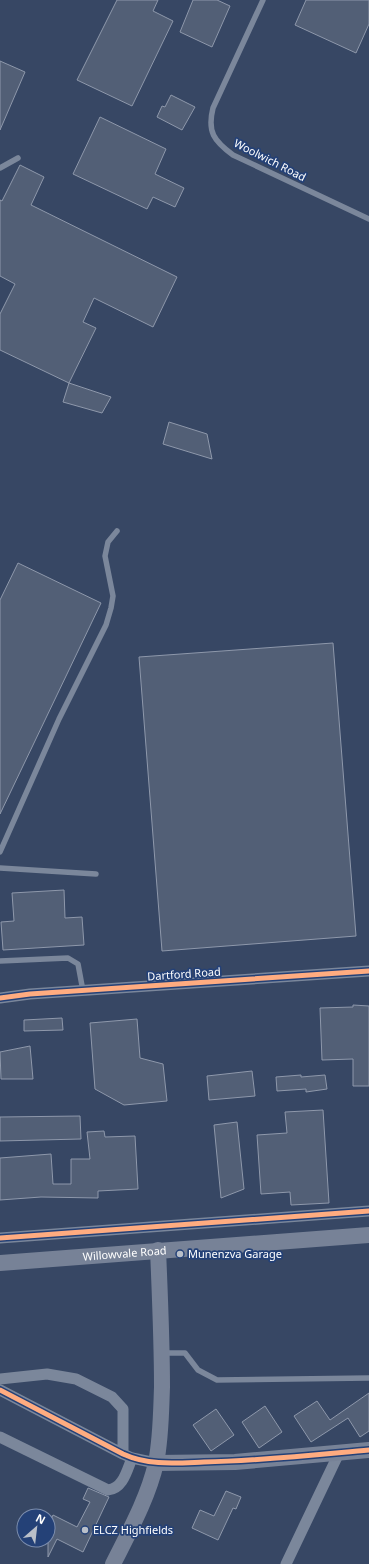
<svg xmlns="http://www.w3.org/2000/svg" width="369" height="1564" font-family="'Noto Sans',sans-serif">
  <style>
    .building { fill: #525f76; stroke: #8e98ab }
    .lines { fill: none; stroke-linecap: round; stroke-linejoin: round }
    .lane { stroke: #7b879b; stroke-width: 5.5 }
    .street { stroke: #7b879b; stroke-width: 11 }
    .secondary { stroke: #778297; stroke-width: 16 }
    .cycleway-casing { stroke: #244177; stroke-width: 8 }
    .cycleway { stroke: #ffac80; stroke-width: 5 }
    .poi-dot { fill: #b9bfc9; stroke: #244177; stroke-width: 1.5 }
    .labels { text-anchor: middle; stroke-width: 3.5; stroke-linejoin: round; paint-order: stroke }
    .street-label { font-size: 11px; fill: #fff; stroke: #244177 }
    .poi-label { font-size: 11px; fill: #fff; stroke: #244177; text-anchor: start }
  </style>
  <rect width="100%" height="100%" fill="#374764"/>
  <!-- building -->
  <path class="building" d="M117 0H158L153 11 173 21 132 106 77 80Z
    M193 0H217L230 6 212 47 180 32Z
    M306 0H369V24L356 53 295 25Z
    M0 61 25 72 0 130Z
    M171 95 195 107 182 130 157 117 162 106 165 107Z
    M100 117 166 149 155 174 184 188 175 207 153 197 147 209 73 174Z
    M20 165 44 177 31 205 177 277 153 327 94 298 83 322 96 328 69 383 0 350V314L15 284 0 276V200L2 201Z
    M69 383 111 397 102 413 63 402Z
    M169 422 207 434 212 459 163 444Z
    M18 563 101 603 0 814V600Z
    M333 643 356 936 162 951 139 657Z
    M64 890 65 918 82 917 84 945 3 950 1 922 14 921 12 893Z
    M353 1005 369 1006V1086H353V1059L322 1060 320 1008 353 1007Z
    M62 1018 63 1030 24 1031V1020Z
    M137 1019 140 1058 163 1064 167 1101 124 1105 95 1089 90 1023Z
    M30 1046 33 1079H1L0 1052Z
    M252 1071 255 1096 209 1100 207 1076Z
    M301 1075V1077L325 1075 327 1089 306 1092V1089L277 1091 276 1077Z
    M323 1110 329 1203 291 1205 290 1192 261 1194 257 1135 287 1133 285 1112Z
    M80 1116 81 1139 0 1141V1117Z
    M237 1122 244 1189 221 1198 214 1125Z
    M104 1131 105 1137 135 1136 138 1189 98 1191V1198L41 1197 0 1200V1158L51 1154 53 1184H71V1159H90L87 1132Z
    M369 1393V1431L360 1437 348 1418 311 1442 294 1416 317 1401 330 1420Z
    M265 1406 282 1432 259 1448 242 1422Z
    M216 1409 234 1435 211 1451 193 1425Z
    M88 1488 109 1497 83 1552 57 1539 48 1557V1526L53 1515 77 1527 90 1502 83 1499Z
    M226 1491 241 1497 236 1509 233 1508 218 1540 192 1528 200 1510 214 1516Z"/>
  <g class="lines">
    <!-- lane -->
    <path class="lane" d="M263 0 213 108C207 132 214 141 233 155L369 219
      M0 168 18 158
      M0 852 59 719 106 625 111 608 113 596 105 556 108 542 117 531
      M0 868 96 874
      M0 961 68 958 78 964 83 991
      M162 1353H185L198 1370 217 1380 369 1378"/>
    <!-- street -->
    <path class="street" d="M0 998 30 994 369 971
      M0 1238 369 1211
      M0 1379 47 1374 76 1379 112 1397 123 1409V1454
      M0 1390 123 1454 132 1458 156 1463
      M0 1437 108 1490C123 1489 127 1470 132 1458
      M286 1564 339 1453"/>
    <!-- secondary -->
    <g class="secondary">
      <path id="s1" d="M0 1263 369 1235"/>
      <path d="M156 1463 235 1462 369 1450"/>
      <path d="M113 1564C129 1532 148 1498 156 1463 161 1438 161 1413 162 1387 162 1342 160 1296 158 1250"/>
    </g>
    <defs>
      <path id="cycleway" d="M0 998 30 994 369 971
        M0 1238 369 1211
        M0 1390 123 1454C149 1466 177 1463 204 1462 259 1461 314 1455 369 1450"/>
    </defs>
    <!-- cycleway casing -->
    <use href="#cycleway" class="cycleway-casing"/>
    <!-- cycleway -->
    <use href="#cycleway" class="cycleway"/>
  </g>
  <!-- markers -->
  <g class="poi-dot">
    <circle cx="180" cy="1254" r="4"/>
    <circle cx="85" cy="1530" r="4"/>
  </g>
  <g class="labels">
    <!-- street labels -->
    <g class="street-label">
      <text transform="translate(270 160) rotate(27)" y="4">Woolwich Road</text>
      <text transform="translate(184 974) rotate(-4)" y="4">Dartford Road</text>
      <text dy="4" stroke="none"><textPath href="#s1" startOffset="125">Willowvale Road</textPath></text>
    </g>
    <!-- poi labels -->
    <g class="poi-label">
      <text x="188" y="1258">Munenzva Garage</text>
      <text x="93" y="1534">ELCZ Highfields</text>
    </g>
  </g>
  <!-- north arrow -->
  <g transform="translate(36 1528) rotate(28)"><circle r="19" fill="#244177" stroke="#7c8dad"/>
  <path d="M0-3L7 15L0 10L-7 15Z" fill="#b9bfc9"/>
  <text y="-6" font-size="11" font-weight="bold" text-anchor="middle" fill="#ffffff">N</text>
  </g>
</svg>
